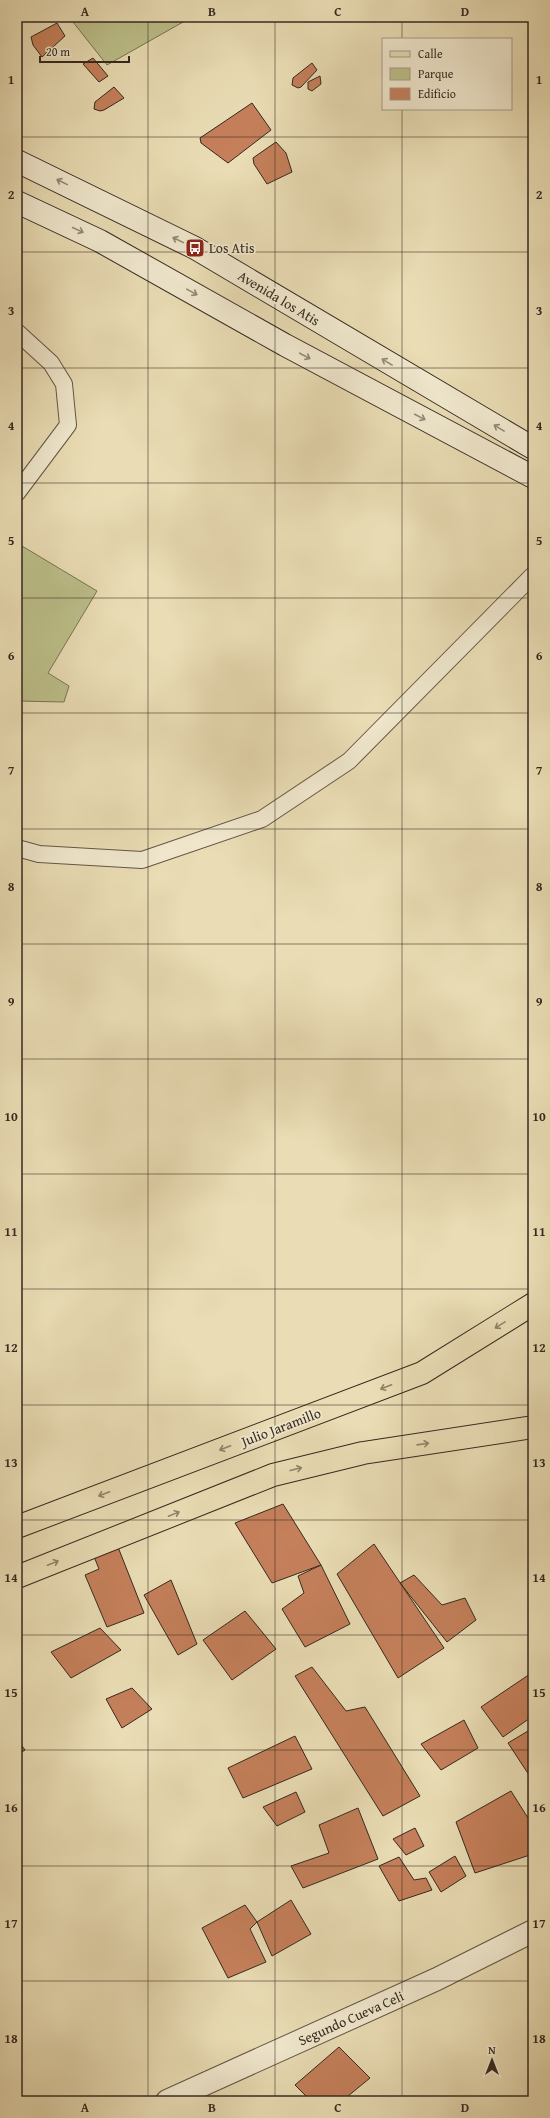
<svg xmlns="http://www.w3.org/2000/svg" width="550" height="2118" font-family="'Gentium Book Plus',serif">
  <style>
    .green { fill: #bcbf8a; stroke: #787454 }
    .building { fill: #c5805b; stroke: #34291f }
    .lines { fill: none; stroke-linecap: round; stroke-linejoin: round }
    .service-casing { stroke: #625644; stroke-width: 18 }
    .minor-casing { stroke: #625644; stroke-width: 24 }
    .secondary-casing { stroke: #34291f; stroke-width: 24 }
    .primary-casing { stroke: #34291f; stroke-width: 24 }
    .service { stroke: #f1e9cf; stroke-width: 16 }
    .minor { stroke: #f1e9cf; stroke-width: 22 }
    .secondary { stroke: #f1e9cf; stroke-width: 22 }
    .primary { stroke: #eaddb5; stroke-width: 22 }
    .oneway { stroke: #928977 }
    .oneway2 { stroke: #8f836a }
    .grid { fill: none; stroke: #34291f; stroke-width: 1; stroke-opacity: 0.55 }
    .labels { text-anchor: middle; stroke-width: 4; stroke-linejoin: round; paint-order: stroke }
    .poi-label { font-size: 14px; fill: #34291f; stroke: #f1e9cf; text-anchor: start }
    .street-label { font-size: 14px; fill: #34291f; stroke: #f1e9cf }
    .neatline { fill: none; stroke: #34291f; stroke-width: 1.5 }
    .grid-label { font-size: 13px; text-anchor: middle; font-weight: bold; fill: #34291f }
  </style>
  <rect width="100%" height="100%" fill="#eaddb5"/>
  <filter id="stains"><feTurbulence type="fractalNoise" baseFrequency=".005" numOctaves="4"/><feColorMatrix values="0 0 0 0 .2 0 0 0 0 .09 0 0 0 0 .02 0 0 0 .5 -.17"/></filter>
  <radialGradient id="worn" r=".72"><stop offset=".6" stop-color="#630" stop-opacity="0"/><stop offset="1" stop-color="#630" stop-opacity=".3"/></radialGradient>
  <!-- green -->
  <path class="green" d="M69 17H192L107 65Z
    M17 543 97 591 48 673 69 686 64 702 17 701Z"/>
  <!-- building -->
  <path class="building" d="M57 23 65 36 42 57 33 45 31 37Z
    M93 58 108 76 99 82 83 64Z
    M312 63 317 70 301 87 298 88 292 85 293 78Z
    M320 76 321 84 312 91 308 89V82Z
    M114 87 124 98 104 110 100 111 94 109 95 102Z
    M252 103 271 130 228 163 201 143 200 138Z
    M276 142 286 153 292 172 267 184 254 164 253 158Z
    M283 1504 321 1565 272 1583 235 1523Z
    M116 1542 144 1613 107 1627 85 1575 99 1569 93 1554Z
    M374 1544 444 1648 398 1678 337 1574Z
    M321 1565 350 1624 305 1647 282 1609 304 1593 298 1576Z
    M414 1575 442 1605 465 1598 476 1620 447 1642 400 1583Z
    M171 1580 197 1644 178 1655 144 1595Z
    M245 1611 276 1649 232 1680 203 1640Z
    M100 1628 121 1650 71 1678 51 1652Z
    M312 1667 346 1711 365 1707 420 1796 383 1816 295 1676Z
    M533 1672V1716L503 1737 481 1707Z
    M132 1688 152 1709 122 1728 106 1699Z
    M464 1720 478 1748 441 1770 421 1744Z
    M533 1728V1781L508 1743Z
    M295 1736 312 1769 243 1798 228 1768Z
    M17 1739 25 1750 17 1755Z
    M511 1791 533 1826V1854L475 1873 456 1822Z
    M296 1792 305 1812 277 1826 263 1807Z
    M358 1808 378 1859 303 1888 291 1866 329 1853 319 1825Z
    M415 1828 424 1846 406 1855 393 1839Z
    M455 1856 466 1876 441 1892 429 1872Z
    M399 1857 414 1880 426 1878 432 1890 399 1901 379 1866Z
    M291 1900 311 1934 272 1956 257 1922Z
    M245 1905 257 1922 250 1929 266 1962 228 1978 202 1928Z
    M339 2047 370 2078 342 2101H311L295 2085Z"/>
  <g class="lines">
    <defs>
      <path id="service" d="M17 332 51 363 64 384 68 425 17 493
        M17 848 39 854 142 860 262 819 349 761 533 575"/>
      <path id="minor" d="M167 2101 437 1979 533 1931"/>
      <path id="secondary" d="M17 161 195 248 533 448
        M17 202 100 241 285 345 533 477"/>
      <path id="primary" d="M17 1527 422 1373 533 1304
        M17 1577 273 1475 363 1453 533 1427"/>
    </defs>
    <!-- service casing -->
    <use href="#service" class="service-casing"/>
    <!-- minor casing -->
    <use href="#minor" class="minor-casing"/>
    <!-- secondary casing -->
    <use href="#secondary" class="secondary-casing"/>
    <!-- primary casing -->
    <use href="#primary" class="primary-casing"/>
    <!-- service -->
    <use href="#service" class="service"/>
    <!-- minor -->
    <use href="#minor" class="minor"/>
    <!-- secondary -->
    <use href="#secondary" class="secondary"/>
    <!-- primary -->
    <use href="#primary" class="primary"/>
  </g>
  <!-- one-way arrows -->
  <defs><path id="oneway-shaft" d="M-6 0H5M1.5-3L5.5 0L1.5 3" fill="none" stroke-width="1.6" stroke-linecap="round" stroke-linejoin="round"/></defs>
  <g class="oneway">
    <use href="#oneway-shaft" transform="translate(62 182) rotate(-154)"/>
    <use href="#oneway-shaft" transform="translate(78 230) rotate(25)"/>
    <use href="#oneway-shaft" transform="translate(178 240) rotate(-154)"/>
    <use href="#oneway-shaft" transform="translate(192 292) rotate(29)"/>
    <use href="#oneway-shaft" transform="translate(305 356) rotate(28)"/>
    <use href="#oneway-shaft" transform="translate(387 362) rotate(-149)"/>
    <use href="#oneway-shaft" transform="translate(420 417) rotate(28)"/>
    <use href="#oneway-shaft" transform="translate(499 428) rotate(-149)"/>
  </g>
  <g class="oneway2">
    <use href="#oneway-shaft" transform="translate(500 1325) rotate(148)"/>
    <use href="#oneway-shaft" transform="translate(386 1387) rotate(159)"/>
    <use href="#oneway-shaft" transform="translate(423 1444) rotate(-8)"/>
    <use href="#oneway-shaft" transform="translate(225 1448) rotate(159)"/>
    <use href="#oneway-shaft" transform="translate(296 1469) rotate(-14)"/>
    <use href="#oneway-shaft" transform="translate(104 1494) rotate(159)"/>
    <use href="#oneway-shaft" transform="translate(174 1514) rotate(-22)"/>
    <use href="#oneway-shaft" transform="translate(53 1563) rotate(-22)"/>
  </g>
  <!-- grid -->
  <path class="grid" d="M148 17V2101M275 17V2101M402 17V39M402 109V2101M17 137H533M17 252H533M17 368H533M17 483H533M17 598H533M17 713H533M17 829H533M17 944H533M17 1059H533M17 1174H533M17 1289H533M17 1405H533M17 1520H533M17 1635H533M17 1750H533M17 1866H533M17 1981H533"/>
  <!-- icons -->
  <defs>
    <symbol id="bus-square" viewBox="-11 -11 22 22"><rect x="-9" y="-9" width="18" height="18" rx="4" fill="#8f2418" stroke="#f1e9cf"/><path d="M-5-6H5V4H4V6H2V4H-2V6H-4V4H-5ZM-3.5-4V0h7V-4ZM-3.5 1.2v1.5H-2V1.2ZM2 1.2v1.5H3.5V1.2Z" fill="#fff"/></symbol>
  </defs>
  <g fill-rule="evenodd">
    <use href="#bus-square" x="184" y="237" width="22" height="22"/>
  </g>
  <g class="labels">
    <!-- poi labels -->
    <g class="poi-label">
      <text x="209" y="253">Los Atis</text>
    </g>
    <!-- street labels -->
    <g class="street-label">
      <text transform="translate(279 298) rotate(31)" y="5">Avenida los Atis</text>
      <text transform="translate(281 1427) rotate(-21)" y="5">Julio Jaramillo</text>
      <text transform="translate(351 2018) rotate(-24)" y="5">Segundo Cueva Celi</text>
    </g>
  </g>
  <!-- margin -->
  <rect width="550" height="2118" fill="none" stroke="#eaddb5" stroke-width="44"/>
  <!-- legend -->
  <rect x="382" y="38" width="130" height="72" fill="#f1e9cf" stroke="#a59c89"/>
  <rect x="390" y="51" width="20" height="6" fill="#eaddb5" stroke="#a59c89"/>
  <text x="418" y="58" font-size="12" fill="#34291f">Calle</text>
  <rect x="390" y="68" width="20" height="12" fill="#bcbf8a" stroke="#a59c89"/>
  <text x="418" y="78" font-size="12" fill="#34291f">Parque</text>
  <rect x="390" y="88" width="20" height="12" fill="#c5805b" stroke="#a59c89"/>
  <text x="418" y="98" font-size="12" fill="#34291f">Edificio</text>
  <!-- north arrow -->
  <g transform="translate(492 2060)" stroke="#f1e9cf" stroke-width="3" paint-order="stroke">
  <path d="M0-3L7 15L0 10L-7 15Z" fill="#34291f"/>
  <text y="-6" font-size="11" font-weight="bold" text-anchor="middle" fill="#34291f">N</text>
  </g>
  <!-- scale -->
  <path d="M40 56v6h89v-6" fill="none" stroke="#34291f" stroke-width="2"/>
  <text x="46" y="56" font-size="12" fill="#34291f" stroke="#f1e9cf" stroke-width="3" paint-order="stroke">20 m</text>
  <rect x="22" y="22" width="506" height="2074" class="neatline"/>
  <g class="grid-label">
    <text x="85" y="16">A</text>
    <text x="212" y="16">B</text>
    <text x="338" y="16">C</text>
    <text x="465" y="16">D</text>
    <text x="11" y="84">1</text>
    <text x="539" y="84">1</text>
    <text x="11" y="199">2</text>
    <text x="539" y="199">2</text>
    <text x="11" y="315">3</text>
    <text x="539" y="315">3</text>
    <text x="11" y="430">4</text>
    <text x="539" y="430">4</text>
    <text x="11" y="545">5</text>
    <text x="539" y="545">5</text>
    <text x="11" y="660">6</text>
    <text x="539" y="660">6</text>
    <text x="11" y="775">7</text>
    <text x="539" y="775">7</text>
    <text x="11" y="891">8</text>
    <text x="539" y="891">8</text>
    <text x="11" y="1006">9</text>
    <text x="539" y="1006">9</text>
    <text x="11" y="1121">10</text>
    <text x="539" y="1121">10</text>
    <text x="11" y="1236">11</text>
    <text x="539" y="1236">11</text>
    <text x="11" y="1352">12</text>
    <text x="539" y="1352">12</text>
    <text x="11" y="1467">13</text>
    <text x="539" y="1467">13</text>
    <text x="11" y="1582">14</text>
    <text x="539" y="1582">14</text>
    <text x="11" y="1697">15</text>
    <text x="539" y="1697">15</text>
    <text x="11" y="1812">16</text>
    <text x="539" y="1812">16</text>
    <text x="11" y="1928">17</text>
    <text x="539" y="1928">17</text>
    <text x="11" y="2043">18</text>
    <text x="539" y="2043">18</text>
    <text x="85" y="2112">A</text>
    <text x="212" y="2112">B</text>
    <text x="338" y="2112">C</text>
    <text x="465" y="2112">D</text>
  </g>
  <rect width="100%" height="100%" filter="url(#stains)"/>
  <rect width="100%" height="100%" fill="url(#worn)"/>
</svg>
